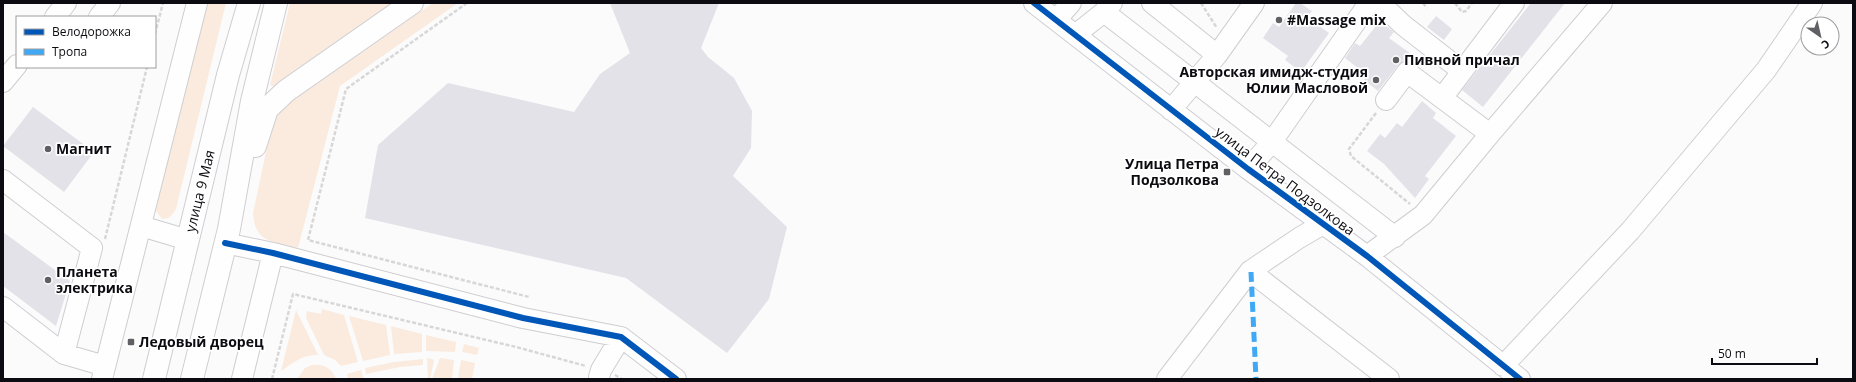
<svg xmlns="http://www.w3.org/2000/svg" width="1856" height="382" font-family="'Open Sans',sans-serif">
  <style>
    .green { fill: #faebde }
    .building { fill: #e3e2e8 }
    .lines { fill: none; stroke-linecap: round; stroke-linejoin: round }
    .minor-casing { stroke: #ceced2; stroke-width: 22 }
    .major-casing { stroke: #ceced2; stroke-width: 24 }
    .path { stroke: #d7d7d7; stroke-width: 2.5; stroke-dasharray: 4 2; stroke-linecap: butt }
    .minor { stroke: #fefeff; stroke-width: 20 }
    .major { stroke: #fefeff; stroke-width: 22 }
    .quiet { stroke: #3fa9f5; stroke-width: 5; stroke-dasharray: 10 5; stroke-linecap: butt }
    .cycleway-casing { stroke: #fff; stroke-width: 8 }
    .cycleway { stroke: #0057b8; stroke-width: 6 }
    .poi-dot { fill: #605f63; stroke: #fff; stroke-width: 1.5 }
    .labels { text-anchor: middle; stroke-width: 3.5; stroke-linejoin: round; paint-order: stroke }
    .poi-label { font-size: 14px; font-weight: bold; fill: #0c0b11; stroke: #fff; text-anchor: start }
    .street-label { font-size: 14px; fill: #0c0b11; stroke: #fff }
  </style>
  <rect width="100%" height="100%" fill="#fbfbfc"/>
  <!-- green -->
  <path class="green" d="M206 3H226L176 209C172 215 170 219 162 219L156 211 155 203Z
    M290 3H394L275 87 270 85Z
    M433 3H458L340 86 298 248C273 241 255 244 253 213L272 124 280 112 295 98Z
    M322 309 344 315 358 362 341 366 335 360 324 355 306 318 307 311 321 314Z
    M296 310 318 355C303 354 293 363 281 371Z
    M349 316 386 325 390 355 363 361Z
    M391 326 422 334V352L394 354Z
    M426 335 456 342 455 352 426 351Z
    M464 344 479 348 477 355 462 352Z
    M427 358 433 359 434 361 430 379H428Z
    M440 358 454 360 452 379H432Z
    M423 359V365L400 367 366 374 365 368 394 362Z
    M461 360 475 363 472 379H458Z
    M312 365C323 364 332 368 336 379H297L305 368Z
    M361 370 364 379H348L347 374Z"/>
  <!-- building -->
  <path class="building" d="M610 3H719L701 48 708 57 734 78 752 111 751 148 733 176 787 227 769 299 727 353 626 278 365 218 378 145 448 83 574 112 600 74 630 53Z
    M1296 3H1300L1312 11 1307 17 1329 33 1301 72 1285 60 1288 56 1263 38 1273 23 1279 27Z
    M1531 3H1565L1483 107 1462 90Z
    M1436 16 1452 29 1444 40 1427 27Z
    M1380 21 1394 32 1389 38 1411 54 1406 61 1398 65 1378 91 1364 80 1368 76 1345 58 1355 43 1360 46Z
    M1422 101 1436 113 1433 118 1456 136 1425 176 1429 179 1415 198 1384 164 1367 151 1380 134 1385 138 1397 123 1402 127Z
    M33 107 94 152 64 192 3 146Z
    M3 232 70 281 56 326 3 286Z"/>
  <g class="lines">
    <defs>
      <path id="minor" d="M1034 3 1248 169 1367 256 1520 379
        M1152 3 1217 55
        M1380 3 1403 25 1462 71
        M1104 12 1395 237
        M55 17 66 3
        M99 17 110 3
        M1056 20 1071 3
        M1075 35 1104 12 1112 3
        M3 82 17 65
        M1442 98 1514 3
        M1386 100 1407 72 1490 134
        M1171 110 1217 55 1254 3
        M1248 169 1271 143 1369 3
        M3 180 92 248 64 354
        M141 226 188 240
        M225 243 273 253 523 318 621 337 676 379
        M1367 256 1423 215 1490 134 1602 3
        M1250 271 1389 379
        M3 307 64 354 105 366
        M1503 366 1630 231 1766 70 1812 3
        M599 377 601 370 621 337
        M102 379 197 3
        M242 379 273 253
        M1167 379 1250 271 1299 238 1323 224"/>
      <path id="major" d="M255 146 267 109 286 91 412 3
        M154 379 228 75 249 3
        M192 379 229 229 252 101 276 3"/>
    </defs>
    <!-- minor casing -->
    <use href="#minor" class="minor-casing"/>
    <!-- major casing -->
    <use href="#major" class="major-casing"/>
    <!-- path -->
    <path class="path" d="M467 3 346 89 308 240 529 297
      M1201 3 1217 28
      M1423 3 1427 8
      M1455 3 1462 12 1466 11 1472 3
      M155 34 163 3
      M1376 113 1349 149 1351 156 1410 204
      M105 239 147 67
      M615 375 622 379
      M272 379 293 294 516 347 586 366"/>
    <!-- minor -->
    <use href="#minor" class="minor"/>
    <!-- major -->
    <use href="#major" class="major"/>
    <!-- quiet -->
    <path class="quiet" d="M1251 272 1256 379"/>
    <defs>
      <path id="cycleway" d="M1034 3 1248 169 1367 256 1520 379
        M225 243 273 253 523 318 621 337 676 379"/>
    </defs>
    <!-- cycleway casing -->
    <use href="#cycleway" class="cycleway-casing"/>
    <!-- cycleway -->
    <use href="#cycleway" class="cycleway"/>
  </g>
  <!-- markers -->
  <g class="poi-dot">
    <circle cx="1279" cy="20" r="4"/>
    <circle cx="1396" cy="60" r="4"/>
    <circle cx="1376" cy="80" r="4"/>
    <circle cx="48" cy="149" r="4"/>
    <rect x="1223" y="168" width="8" height="8" rx="2"/>
    <circle cx="48" cy="280" r="4"/>
    <rect x="127" y="338" width="8" height="8" rx="2"/>
  </g>
  <g class="labels">
    <!-- poi labels -->
    <g class="poi-label">
      <text x="1287" y="25">#Massage mix</text>
      <text x="1404" y="65">Пивной причал</text>
      <text x="1368" y="77" text-anchor="end">Авторская имидж-студия<tspan x="1368" dy="16">Юлии Масловой</tspan></text>
      <text x="56" y="154">Магнит</text>
      <text x="1219" y="169" text-anchor="end">Улица Петра<tspan x="1219" dy="16">Подзолкова</tspan></text>
      <text x="56" y="277">Планета<tspan x="56" dy="16">электрика</tspan></text>
      <text x="139" y="347">Ледовый дворец</text>
    </g>
    <!-- street labels -->
    <g class="street-label">
      <text transform="translate(1285 181) rotate(37)" y="5">улица Петра Подзолкова</text>
      <text transform="translate(200 191) rotate(-76)" y="5">улица 9 Мая</text>
    </g>
  </g>
  <!-- border -->
  <rect width="1856" height="382" fill="none" stroke="#0c0b11" stroke-width="8"/>
  <!-- legend -->
  <rect x="16" y="16" width="140" height="52" fill="#ffffff" stroke="#9e9da0"/>
  <rect x="24" y="29" width="20" height="6" fill="#0057b8" stroke="#9e9da0"/>
  <text x="52" y="36" font-size="12" fill="#0c0b11">Велодорожка</text>
  <rect x="24" y="49" width="20" height="6" fill="#3fa9f5" stroke="#9e9da0"/>
  <text x="52" y="56" font-size="12" fill="#0c0b11">Тропа</text>
  <!-- north arrow -->
  <g transform="translate(1820 36) rotate(146)"><circle r="19" fill="#ffffff" stroke="#9e9da0"/>
  <path d="M0-3L7 15L0 10L-7 15Z" fill="#605f63"/>
  <text y="-6" font-size="11" font-weight="bold" text-anchor="middle" fill="#0c0b11">С</text>
  </g>
  <!-- scale -->
  <path d="M1712 358v6h105v-6" fill="none" stroke="#0c0b11" stroke-width="2"/>
  <text x="1718" y="358" font-size="12" fill="#0c0b11" stroke="#ffffff" stroke-width="3" paint-order="stroke">50 m</text>
</svg>
